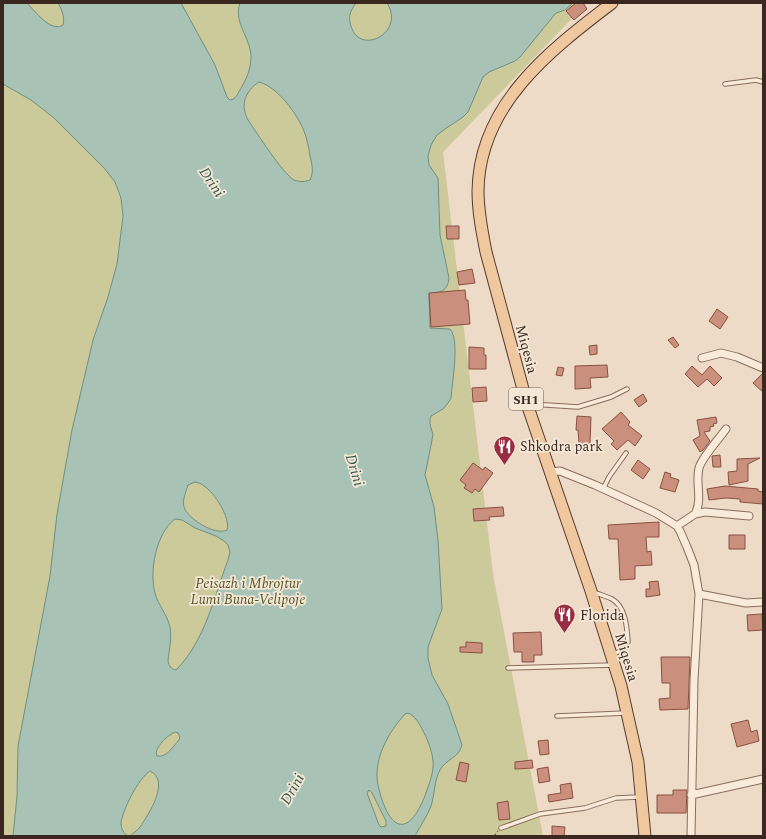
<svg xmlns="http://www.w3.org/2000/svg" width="766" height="839" font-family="Spectral,serif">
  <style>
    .green { fill: #ccc99a }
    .water { fill: #a8c2b5; stroke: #6e9081; fill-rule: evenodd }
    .building { fill: #cb8f7d; stroke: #885142 }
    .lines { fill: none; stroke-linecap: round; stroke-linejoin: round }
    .service-casing { stroke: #896c5c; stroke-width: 5.5 }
    .minor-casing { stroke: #896c5c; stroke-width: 9 }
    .primary-casing { stroke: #573b30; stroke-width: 13 }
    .path { stroke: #896c5c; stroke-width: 1.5; stroke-dasharray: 3 2; stroke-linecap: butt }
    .service { stroke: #f9eada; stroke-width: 3.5 }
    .minor { stroke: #f9eada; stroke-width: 7 }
    .primary { stroke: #f0c8a0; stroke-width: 11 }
    .labels { text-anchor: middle; stroke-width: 3.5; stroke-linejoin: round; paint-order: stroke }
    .shield { fill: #f5e7d6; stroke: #726157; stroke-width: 1 }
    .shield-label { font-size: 13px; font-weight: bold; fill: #3a2820 }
    .street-label { font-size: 14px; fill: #3a2820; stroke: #f5e7d6 }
    .poi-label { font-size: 14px; fill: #3a2820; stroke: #f5e7d6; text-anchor: start }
    .park-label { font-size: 14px; font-style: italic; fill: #535627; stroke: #f5e7d6 }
    .water-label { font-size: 15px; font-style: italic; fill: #2f594f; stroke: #f5e7d6 }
  </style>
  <rect width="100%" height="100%" fill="#eedbc7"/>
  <!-- green -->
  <path class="green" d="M3 3H587L443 152 493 574 543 836H3Z"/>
  <!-- water -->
  <path class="water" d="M3 3H27C35 11 51 33 63 25 65 17 62 10 58 3H181L215 65 227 97 230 100C236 99 237 95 240 90 246 80 251 69 251 57 251 38 233 23 240 3H356C350 11 348 17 351 26 360 57 406 32 387 3H573L565 10 556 13 520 57 515 61 489 72 483 77 468 112 463 117 445 129 437 135 431 145 428 156 429 165 438 178 440 235 449 278C448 291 440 293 429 294L430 328 450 329C460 339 452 383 451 398L448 403 443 409 431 416 430 419V424L433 435 425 475 434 507 438 540 442 609 428 647V658L432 675 448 704 462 745C459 758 446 759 440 770 434 780 435 794 431 806 427 817 420 826 415 836H13L17 796 18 746 50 576 57 514 72 430 93 340 108 297 117 264 123 216 121 198 115 182 104 168 54 118 31 100 3 84ZM259 82C278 87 297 114 304 131 307 139 309 148 310 156 312 164 314 172 310 180 305 182 299 182 294 180 283 174 257 133 248 120 240 105 245 91 259 82ZM195 482C199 483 201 483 204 486 214 492 231 518 227 530 215 536 188 519 184 507 182 500 186 492 188 485ZM175 519 182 520 195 528 216 536 224 541 228 545 230 552 228 560C214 597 205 641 176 670 171 669 169 666 168 661 169 650 172 638 170 627 167 614 158 605 155 593 149 572 156 533 175 519ZM408 713C415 716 419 723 422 729 427 738 432 750 433 761 434 771 430 781 427 790 410 839 389 834 378 785 373 759 388 733 405 714ZM175 732 178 733 180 737 179 740C173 746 167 758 157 756L156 753C158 744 167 736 175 732ZM150 771C171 781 148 815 140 827 137 831 133 833 130 836L126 835C123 832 121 828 121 823 123 809 138 779 150 771ZM369 790 372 793 386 821V826L381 827 379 825 367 793Z"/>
  <!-- building -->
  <path class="building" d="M576 3H583L587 9 574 20 566 11Z
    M446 226H459V239H447Z
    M472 269 475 283 459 285 457 272Z
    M465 290 466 300H468L470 324 431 327 429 293Z
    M717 309 728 317 720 329 709 321Z
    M673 337 679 345 675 348 668 340Z
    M597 345V354L590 355 589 346Z
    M469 347 484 348V355H486V369H469Z
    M607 365 608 377 590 378 591 388 575 389V366Z
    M692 366 702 375 710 366 722 378 714 386 707 379 698 387 685 374Z
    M558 367 564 368 562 376 556 375Z
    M763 373V392L753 383Z
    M486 387 487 401 473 402 472 388Z
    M643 394 647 401 639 407 634 400Z
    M621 412 630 422 628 425 642 436 635 446 628 440 617 450 611 444 614 441 602 429Z
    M577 416 591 417 590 444H579L578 430H576Z
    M716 417 717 423 713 424 714 426 710 427V431L704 432 710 441 703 450 700 452 693 440 700 436 697 420Z
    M720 455 721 467H713L712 456Z
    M760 458 748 464V481L729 485 728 472 737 471V459Z
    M638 460 650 469 643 479 631 470Z
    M473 463 483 470 485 467 493 473 479 492 475 489 472 493 464 488 466 485 460 480Z
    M665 472 671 474 670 477 679 480 675 492 660 488Z
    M725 486 758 489V491L763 492V504L740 502V499L726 498 709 500 707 489Z
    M503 507 504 516 489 517 490 520 474 521 473 509Z
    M659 522V537H646L647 552 651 551 652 565 635 566V579L620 580 618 539H609L608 525Z
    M729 535H745V549H729Z
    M658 581 660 595 646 597V589H650L649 582Z
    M762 614 763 630 748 631 747 615Z
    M541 632 542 655H534V662H522V652H514L513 633Z
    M466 642 482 643V653L460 652V647H466Z
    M661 657H690L688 709 660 710 659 699 670 698V683H662Z
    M748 720 751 732 757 730 759 741 737 747 731 724Z
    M548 740 549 754 540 755 538 741Z
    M532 760 533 768 515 769V762Z
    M460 762 469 764 466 782 456 780Z
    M548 767 550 781 539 783 537 769Z
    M571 783 573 798 549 802 548 795 561 793 560 785Z
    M673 790H687L686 813H657V795H673Z
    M508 801 510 819 499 820 497 803Z
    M552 826 565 827 564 836H552Z"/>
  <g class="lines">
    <defs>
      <path id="service" d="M725 84 756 80 763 82
        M530 404 578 407 611 397 627 389
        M603 489 609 477 626 453
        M594 592C600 595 606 596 612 599 626 607 627 628 628 642L623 649 613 655
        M508 668 613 665
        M557 716 626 713
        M501 828 540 814 585 808 616 798 640 797"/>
      <path id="minor" d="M702 358 721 353 737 357 763 368
        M550 472 560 471 595 485 656 513 677 526 680 531 687 547 694 565 699 594 694 680 691 836
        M695 514C703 499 695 483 699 468 702 457 719 439 726 429
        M677 526 695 514 705 512 749 516
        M699 594 746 603 763 602
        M691 795 763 779"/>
      <path id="primary" d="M612 3C549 51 479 105 478 191 478 212 482 232 486 252L527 404 591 591 621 686 638 762 645 836"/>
    </defs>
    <!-- service casing -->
    <use href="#service" class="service-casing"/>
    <!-- minor casing -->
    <use href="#minor" class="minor-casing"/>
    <!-- primary casing -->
    <use href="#primary" class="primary-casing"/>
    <!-- path -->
    <path class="path" d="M494 836 498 831"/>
    <!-- service -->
    <use href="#service" class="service"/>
    <!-- minor -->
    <use href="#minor" class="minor"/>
    <!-- primary -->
    <use href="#primary" class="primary"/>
  </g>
  <!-- icons -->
  <defs>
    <symbol id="restaurant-pin" viewBox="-11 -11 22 30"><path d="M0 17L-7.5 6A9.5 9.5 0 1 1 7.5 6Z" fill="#982d42" stroke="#f5e7d6"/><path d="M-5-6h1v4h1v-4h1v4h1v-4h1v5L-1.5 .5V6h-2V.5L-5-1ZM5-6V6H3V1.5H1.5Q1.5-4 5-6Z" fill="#fff"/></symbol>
  </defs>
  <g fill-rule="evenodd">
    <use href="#restaurant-pin" x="492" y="434" width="25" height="34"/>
    <use href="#restaurant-pin" x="552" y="602" width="25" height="34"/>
  </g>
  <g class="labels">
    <!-- shield labels -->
    <rect class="shield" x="509" y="388" width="34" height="22" rx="3"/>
    <g class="shield-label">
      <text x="526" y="404">SH1</text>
    </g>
    <!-- street labels -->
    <g class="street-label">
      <text transform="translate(527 349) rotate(75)" y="5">Miqesia</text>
      <text transform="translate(627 657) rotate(73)" y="5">Miqesia</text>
    </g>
    <!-- poi labels -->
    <g class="poi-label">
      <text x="520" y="451">Shkodra park</text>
      <text x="580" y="620">Florida</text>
    </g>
    <!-- park labels -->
    <g class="park-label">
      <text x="248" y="588">Peisazh i Mbrojtur<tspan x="248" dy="16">Lumi Buna-Velipoje</tspan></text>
    </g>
    <!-- water labels -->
    <g class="water-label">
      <text transform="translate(212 182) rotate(56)" y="5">Drini</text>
      <text transform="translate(355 470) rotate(73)" y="5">Drini</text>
      <text transform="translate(292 789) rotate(-60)" y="5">Drini</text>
    </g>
  </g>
  <!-- border -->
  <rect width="766" height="839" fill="none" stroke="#3a2820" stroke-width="8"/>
</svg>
